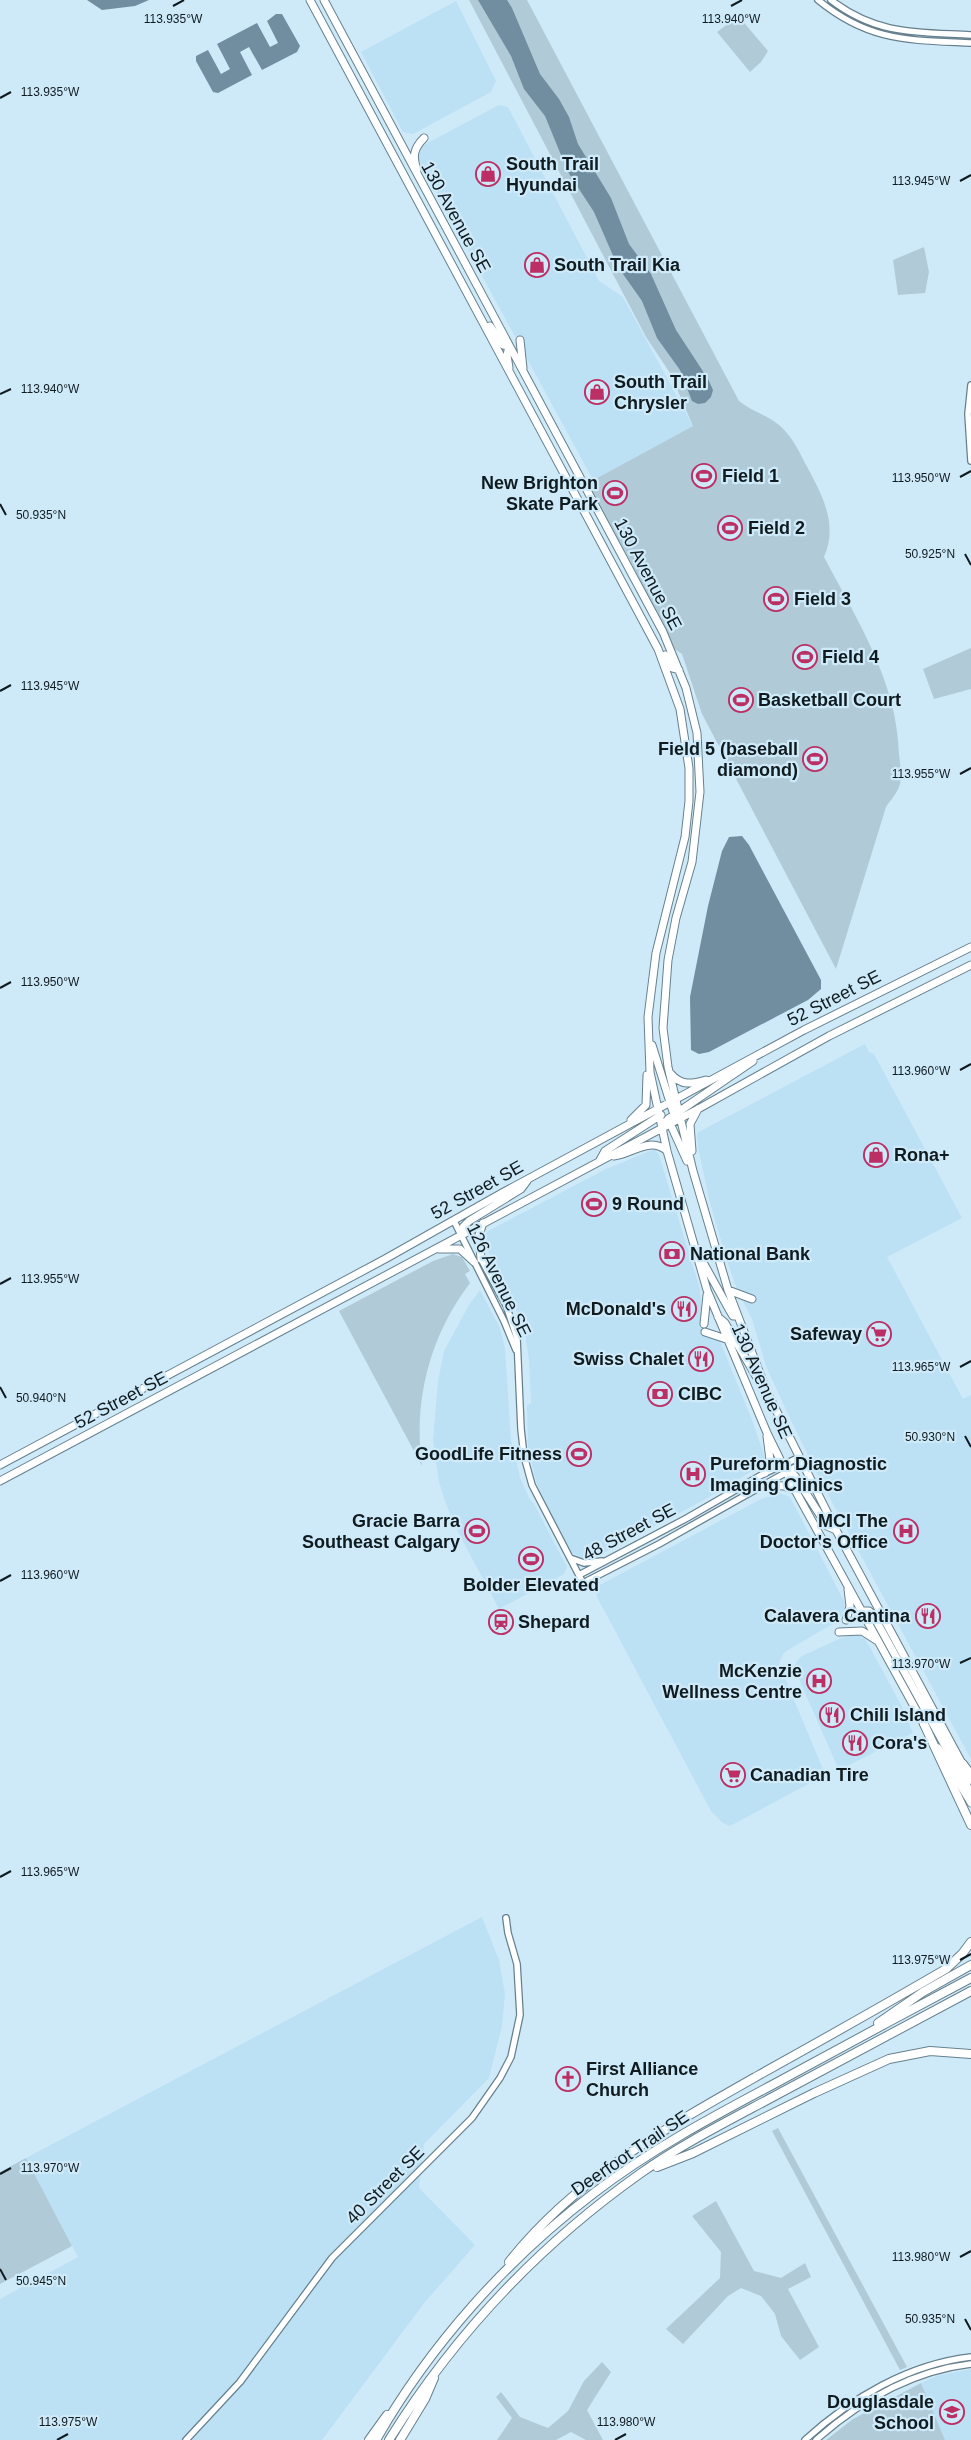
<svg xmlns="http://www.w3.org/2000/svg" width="971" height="2440" font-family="Helvetica,sans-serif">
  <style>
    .built { fill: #bce0f4 }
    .green { fill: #b0cad8 }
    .water { fill: #708e9f }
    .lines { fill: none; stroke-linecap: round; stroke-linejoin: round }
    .minor-casing { stroke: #66808e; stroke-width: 8 }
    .major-casing { stroke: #66808e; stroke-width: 9 }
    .highway-casing { stroke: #66808e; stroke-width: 10 }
    .minor { stroke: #fff; stroke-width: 5.5 }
    .major { stroke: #fff; stroke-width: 7 }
    .highway { stroke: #fff; stroke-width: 8 }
    .ticks { fill: none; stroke: #101b20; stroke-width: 2 }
    .labels { text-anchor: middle; stroke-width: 4.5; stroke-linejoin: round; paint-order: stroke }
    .poi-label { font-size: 18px; font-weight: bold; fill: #101b20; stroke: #ceeaf9; text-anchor: start }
    .street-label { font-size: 18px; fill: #101b20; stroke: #ceeaf9 }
    .ticks-label { font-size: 12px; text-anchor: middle; fill: #101b20; stroke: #ceeaf9; stroke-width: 4.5; stroke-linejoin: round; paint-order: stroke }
  </style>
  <rect width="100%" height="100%" fill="#ceeaf9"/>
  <!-- built -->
  <path class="built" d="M456 1 496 81 491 92 413 134 403 132 361 52Z
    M499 105 508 107 599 281 623 297 693 426 593 480 418 158 422 146Z
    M865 1044 869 1052 874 1054 962 1218 887 1257 963 1399 971 1395V1759L819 1478 786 1410 766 1366 752 1319 738 1292 726 1258 709 1199 698 1147 697 1133Z
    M655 1149 659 1155 700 1289 702 1318 712 1337 720 1341 752 1420 765 1458 759 1467 702 1501 592 1559 583 1560 571 1552 543 1501 536 1482 528 1446 527 1406 531 1403 529 1360 525 1334 517 1312 492 1263 484 1236 488 1231 606 1169Z
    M480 1290 500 1328 505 1348 511 1440 520 1477 530 1500 534 1504 567 1567 564 1574 499 1609 457 1530 446 1504 439 1482 433 1440 438 1381 444 1351 469 1305Z
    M780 1493 790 1497 845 1603 843 1614 836 1622 788 1650 783 1654 779 1664 823 1769 810 1783 730 1826 723 1823 711 1811 597 1597 596 1589 598 1586 761 1499Z
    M857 1634 866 1640 901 1705 913 1733 839 1770 794 1668 797 1661 802 1656 839 1639Z
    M482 1917 499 1960 505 1994 502 2026 489 2078 424 2144 419 2188 475 2245 425 2302 322 2440H0V2299L78 2257 26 2158Z
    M971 2369V2440H945L921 2383 937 2376Z"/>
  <!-- green -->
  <path class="green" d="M469 0H527L739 401C751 411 767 415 779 425 791 435 798 449 805 463 821 493 839 523 824 557 857 620 897 681 899 754 900 763 902 776 900 784 898 792 890 801 886 807L836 969 702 714 682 654 673 648 629 558 586 484 693 426 670 373 646 337Z
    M740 18 768 51 761 62 750 72 717 32 734 19Z
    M924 247 929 272 925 293 898 295 893 260Z
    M971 648V689L934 699 923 669Z
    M453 1254 462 1257 470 1271 465 1274 470 1283C430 1336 413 1400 422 1466L339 1311 433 1261Z
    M778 2128 907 2367 900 2370 772 2131Z
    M26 2158 72 2246 0 2284V2172Z
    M716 2201 754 2271 781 2278 805 2263 811 2277 788 2289 819 2347 800 2360 781 2336 775 2314 761 2296 741 2288 728 2296 683 2344 666 2329 720 2278 721 2252 692 2216Z
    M602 2362 611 2372 587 2410 603 2440H586L571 2432 556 2440H497L512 2418 496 2397 501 2392 520 2417 548 2428 568 2411 584 2381Z
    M921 2383 945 2440H826L853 2419Z"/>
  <!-- water -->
  <path class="water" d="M87 0H149L135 6 102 10Z
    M478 0H507L512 8 540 74 559 99 569 117 578 144 611 198 629 244 651 274 676 330 708 379 713 390 711 397 705 403 698 404 692 401 680 370 657 338 642 301 618 267 594 212 568 172 545 116 524 89 511 56Z
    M276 14H282L300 46 297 52 262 70 249 47 240 52 252 75 218 93 213 92 196 61V56L208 50 221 74 230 69 217 44 257 23 270 47 278 43 267 21Z
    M742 836 749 845 821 980V989L808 1000 709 1052 699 1054 691 1050 690 997 708 906 722 851 729 837Z"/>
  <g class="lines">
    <defs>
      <path id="minor" d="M818 0C869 42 909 40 971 43
        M831 0C877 35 916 32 971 35
        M971 385 968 414 971 461
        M454 1221 504 1321 516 1350
        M481 1259 506 1305 517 1338 521 1429 524 1456 532 1485 583 1583 659 1544 801 1464
        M570 1558 584 1563 602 1561
        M579 1575 687 1518 765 1473 798 1458
        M186 2440 240 2382 332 2258 472 2118 500 2078 511 2057 520 2015 517 1964 508 1933 506 1918
        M805 2440C851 2398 909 2364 971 2357
        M816 2440C860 2401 912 2371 971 2364"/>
      <path id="major" d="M310 0 658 649 680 709 689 768V801L685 837 656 953 648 1017 650 1072 667 1151 707 1290 767 1433 795 1490 926 1728
        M324 0 663 632 686 688 697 733 700 792 692 862 676 918 668 960 663 1028 668 1067 693 1171 728 1290 767 1392 836 1530 971 1780
        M417 170C412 156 414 148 424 138
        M490 326 503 345 509 346
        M520 340 523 368
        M509 346 507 355 509 368
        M665 655 672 668 679 670
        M652 1045 674 1115 677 1117
        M671 1074C681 1086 692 1084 706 1080
        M631 1120 646 1105 647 1075
        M669 1121 687 1161
        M663 1126 668 1119 753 1061
        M692 1151 690 1124 698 1109
        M614 1156C632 1154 650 1136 667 1151
        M600 1160 605 1151 661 1115
        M461 1235 463 1227 469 1221 521 1189 527 1181
        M439 1249H460L474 1262
        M699 1255 730 1311 733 1316H737
        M481 1259 479 1235 483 1223
        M728 1290 752 1299
        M718 1317 725 1323 760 1383
        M704 1324 707 1295
        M705 1332 726 1339
        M0 1465 385 1259 502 1193 804 1030 971 947
        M785 1465 795 1476 827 1526 836 1530
        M765 1473 770 1460 767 1436
        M0 1481 698 1109 829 1036 971 965
        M760 1485 784 1486 795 1490
        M863 1611H869L873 1615 971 1793
        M846 1620 850 1606 848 1589
        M839 1632 862 1631 876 1640
        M938 1748 971 1803"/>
      <path id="highway" d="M924 1724 971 1825
        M963 1764 971 1775
        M878 2023 923 1992 971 1965
        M657 2167 693 2153 814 2093 889 2059 930 2051 971 2054
        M509 2262C574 2179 669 2126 759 2075 822 2040 884 2005 946 1969L962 1954 971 1942
        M369 2440 387 2415
        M376 2440C430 2345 507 2259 594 2193 650 2150 712 2117 774 2084 840 2048 905 2013 971 1978
        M389 2440C455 2334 539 2245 641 2173 685 2142 734 2118 782 2092 845 2059 908 2025 971 1991
        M400 2440 425 2399 434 2378"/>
    </defs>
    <!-- minor casing -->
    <use href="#minor" class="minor-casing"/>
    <!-- major casing -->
    <use href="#major" class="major-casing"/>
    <!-- highway casing -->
    <use href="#highway" class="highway-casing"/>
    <!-- minor -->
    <use href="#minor" class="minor"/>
    <!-- major -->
    <use href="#major" class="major"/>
    <!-- highway -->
    <use href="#highway" class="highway"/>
  </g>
  <!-- ticks -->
  <path class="ticks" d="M173 6 184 0M731 6 742 0M0 98 11 92M960 181 971 175M0 394 11 389M960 477 971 471M0 504 6 515M965 554 971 565M0 691 11 685M960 774 971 768M0 988 11 982M960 1070 971 1064M0 1284 11 1278M960 1367 971 1361M0 1387 6 1398M965 1436 971 1447M0 1581 11 1575M960 1663 971 1658M0 1877 11 1871M960 1960 971 1954M0 2174 11 2168M960 2257 971 2251M0 2269 6 2280M965 2319 971 2330M57 2440 68 2434M615 2440 626 2434"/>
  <!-- icons -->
  <defs>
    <symbol id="shop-ring" viewBox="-11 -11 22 22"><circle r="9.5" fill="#ceeaf9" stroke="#bb2f64" stroke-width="1.5"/><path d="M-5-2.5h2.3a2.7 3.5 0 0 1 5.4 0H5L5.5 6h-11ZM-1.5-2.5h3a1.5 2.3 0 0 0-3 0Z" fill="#bb2f64"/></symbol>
    <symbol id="stadium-ring" viewBox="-11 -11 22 22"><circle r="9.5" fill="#ceeaf9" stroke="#bb2f64" stroke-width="1.5"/><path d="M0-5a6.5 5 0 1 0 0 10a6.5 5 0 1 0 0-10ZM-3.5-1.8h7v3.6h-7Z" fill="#bb2f64"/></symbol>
    <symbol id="bank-ring" viewBox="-11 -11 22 22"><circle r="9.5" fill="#ceeaf9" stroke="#bb2f64" stroke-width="1.5"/><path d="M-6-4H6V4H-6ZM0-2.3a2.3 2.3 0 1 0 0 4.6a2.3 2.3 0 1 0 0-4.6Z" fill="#bb2f64"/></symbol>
    <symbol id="restaurant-ring" viewBox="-11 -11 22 22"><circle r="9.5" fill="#ceeaf9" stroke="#bb2f64" stroke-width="1.5"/><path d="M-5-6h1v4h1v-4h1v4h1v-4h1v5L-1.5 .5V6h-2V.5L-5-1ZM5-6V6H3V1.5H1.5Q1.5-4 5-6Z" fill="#bb2f64"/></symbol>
    <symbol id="supermarket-ring" viewBox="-11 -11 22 22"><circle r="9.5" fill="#ceeaf9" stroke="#bb2f64" stroke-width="1.5"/><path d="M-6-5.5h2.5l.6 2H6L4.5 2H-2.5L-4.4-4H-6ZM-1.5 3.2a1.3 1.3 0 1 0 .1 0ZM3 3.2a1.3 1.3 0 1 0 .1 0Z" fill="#bb2f64"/></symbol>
    <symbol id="hospital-ring" viewBox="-11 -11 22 22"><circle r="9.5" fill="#ceeaf9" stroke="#bb2f64" stroke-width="1.5"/><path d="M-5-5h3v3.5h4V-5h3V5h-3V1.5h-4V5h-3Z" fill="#bb2f64"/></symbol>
    <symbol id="station-ring" viewBox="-11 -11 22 22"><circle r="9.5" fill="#ceeaf9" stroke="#bb2f64" stroke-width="1.5"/><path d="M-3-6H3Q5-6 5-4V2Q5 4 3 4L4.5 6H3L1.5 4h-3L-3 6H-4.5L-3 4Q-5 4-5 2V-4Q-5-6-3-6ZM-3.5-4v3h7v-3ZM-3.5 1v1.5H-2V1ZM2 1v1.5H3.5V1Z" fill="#bb2f64"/></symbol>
    <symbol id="church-ring" viewBox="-11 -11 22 22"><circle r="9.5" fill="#ceeaf9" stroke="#bb2f64" stroke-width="1.5"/><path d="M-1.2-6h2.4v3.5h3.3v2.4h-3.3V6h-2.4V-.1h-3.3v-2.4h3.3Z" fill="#bb2f64"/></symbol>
    <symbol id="school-ring" viewBox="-11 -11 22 22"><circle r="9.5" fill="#ceeaf9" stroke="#bb2f64" stroke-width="1.5"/><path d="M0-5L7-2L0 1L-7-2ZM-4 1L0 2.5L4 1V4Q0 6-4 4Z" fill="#bb2f64"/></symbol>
  </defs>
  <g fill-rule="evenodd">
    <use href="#shop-ring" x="474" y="160" width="28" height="28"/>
    <use href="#shop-ring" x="523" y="251" width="28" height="28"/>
    <use href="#shop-ring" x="583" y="378" width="28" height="28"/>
    <use href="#stadium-ring" x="690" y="462" width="28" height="28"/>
    <use href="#stadium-ring" x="601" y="479" width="28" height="28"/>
    <use href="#stadium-ring" x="716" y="514" width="28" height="28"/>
    <use href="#stadium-ring" x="762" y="585" width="28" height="28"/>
    <use href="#stadium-ring" x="791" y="643" width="28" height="28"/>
    <use href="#stadium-ring" x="727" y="686" width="28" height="28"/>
    <use href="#stadium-ring" x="801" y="745" width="28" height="28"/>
    <use href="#shop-ring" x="862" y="1141" width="28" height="28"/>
    <use href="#stadium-ring" x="580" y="1190" width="28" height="28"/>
    <use href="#bank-ring" x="658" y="1240" width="28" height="28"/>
    <use href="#restaurant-ring" x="670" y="1295" width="28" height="28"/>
    <use href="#supermarket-ring" x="865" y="1320" width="28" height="28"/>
    <use href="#restaurant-ring" x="687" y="1345" width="28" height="28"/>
    <use href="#bank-ring" x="646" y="1380" width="28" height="28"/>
    <use href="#stadium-ring" x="565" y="1440" width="28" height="28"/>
    <use href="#hospital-ring" x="679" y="1460" width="28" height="28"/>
    <use href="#stadium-ring" x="463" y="1517" width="28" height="28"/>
    <use href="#hospital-ring" x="892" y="1517" width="28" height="28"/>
    <use href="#stadium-ring" x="517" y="1545" width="28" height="28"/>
    <use href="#restaurant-ring" x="914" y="1602" width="28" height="28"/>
    <use href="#station-ring" x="487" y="1608" width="28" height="28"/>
    <use href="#hospital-ring" x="805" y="1667" width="28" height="28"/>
    <use href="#restaurant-ring" x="818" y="1701" width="28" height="28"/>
    <use href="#restaurant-ring" x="841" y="1729" width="28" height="28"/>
    <use href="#supermarket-ring" x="719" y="1761" width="28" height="28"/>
    <use href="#church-ring" x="554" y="2065" width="28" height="28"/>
    <use href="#school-ring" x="938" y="2398" width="28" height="28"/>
  </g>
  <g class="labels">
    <!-- poi labels -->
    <g class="poi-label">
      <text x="506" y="170">South Trail<tspan x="506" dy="21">Hyundai</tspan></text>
      <text x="554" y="271">South Trail Kia</text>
      <text x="614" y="388">South Trail<tspan x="614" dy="21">Chrysler</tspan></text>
      <text x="722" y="482">Field 1</text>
      <text x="598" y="489" text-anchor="end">New Brighton<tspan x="598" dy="21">Skate Park</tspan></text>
      <text x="748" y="534">Field 2</text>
      <text x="794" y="605">Field 3</text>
      <text x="822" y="663">Field 4</text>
      <text x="758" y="706">Basketball Court</text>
      <text x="798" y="755" text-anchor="end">Field 5 (baseball<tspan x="798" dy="21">diamond)</tspan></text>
      <text x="894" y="1161">Rona+</text>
      <text x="612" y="1210">9 Round</text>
      <text x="690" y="1260">National Bank</text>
      <text x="666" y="1315" text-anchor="end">McDonald's</text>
      <text x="862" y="1340" text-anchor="end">Safeway</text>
      <text x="684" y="1365" text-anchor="end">Swiss Chalet</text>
      <text x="678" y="1400">CIBC</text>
      <text x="562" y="1460" text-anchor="end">GoodLife Fitness</text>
      <text x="710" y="1470">Pureform Diagnostic<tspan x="710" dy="21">Imaging Clinics</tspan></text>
      <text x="460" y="1527" text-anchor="end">Gracie Barra<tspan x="460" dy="21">Southeast Calgary</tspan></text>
      <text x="888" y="1527" text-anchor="end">MCI The<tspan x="888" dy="21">Doctor's Office</tspan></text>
      <text x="531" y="1591" text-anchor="middle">Bolder Elevated</text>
      <text x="910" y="1622" text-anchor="end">Calavera Cantina</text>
      <text x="518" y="1628">Shepard</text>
      <text x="802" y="1677" text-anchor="end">McKenzie<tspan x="802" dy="21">Wellness Centre</tspan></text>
      <text x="850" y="1721">Chili Island</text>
      <text x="872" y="1749">Cora's</text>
      <text x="750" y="1781">Canadian Tire</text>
      <text x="586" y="2075">First Alliance<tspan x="586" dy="21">Church</tspan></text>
      <text x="934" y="2408" text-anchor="end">Douglasdale<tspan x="934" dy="21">School</tspan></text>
    </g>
    <!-- street labels -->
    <g class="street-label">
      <text transform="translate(456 217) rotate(61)" y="6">130 Avenue SE</text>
      <text transform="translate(648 574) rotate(62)" y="6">130 Avenue SE</text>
      <text transform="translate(834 998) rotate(-27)" y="6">52 Street SE</text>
      <text transform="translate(477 1190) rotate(-29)" y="6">52 Street SE</text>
      <text transform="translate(499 1280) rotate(64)" y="6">126 Avenue SE</text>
      <text transform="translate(762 1381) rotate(66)" y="6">130 Avenue SE</text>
      <text transform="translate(121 1400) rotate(-28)" y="6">52 Street SE</text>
      <text transform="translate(629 1532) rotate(-28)" y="6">48 Street SE</text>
      <text transform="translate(630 2153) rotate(-34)" y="6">Deerfoot Trail SE</text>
      <text transform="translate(385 2185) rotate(-45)" y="6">40 Street SE</text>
    </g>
  </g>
  <g class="ticks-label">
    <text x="173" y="23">113.935°W</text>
    <text x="731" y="23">113.940°W</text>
    <text x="50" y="96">113.935°W</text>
    <text x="921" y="185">113.945°W</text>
    <text x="50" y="393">113.940°W</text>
    <text x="921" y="482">113.950°W</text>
    <text x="41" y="519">50.935°N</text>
    <text x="930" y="558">50.925°N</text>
    <text x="50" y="690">113.945°W</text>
    <text x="921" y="778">113.955°W</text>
    <text x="50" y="986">113.950°W</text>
    <text x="921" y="1075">113.960°W</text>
    <text x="50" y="1283">113.955°W</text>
    <text x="921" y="1371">113.965°W</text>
    <text x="41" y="1402">50.940°N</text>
    <text x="930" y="1441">50.930°N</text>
    <text x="50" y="1579">113.960°W</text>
    <text x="921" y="1668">113.970°W</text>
    <text x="50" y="1876">113.965°W</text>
    <text x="921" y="1964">113.975°W</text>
    <text x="50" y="2172">113.970°W</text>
    <text x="921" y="2261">113.980°W</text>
    <text x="41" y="2285">50.945°N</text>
    <text x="930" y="2323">50.935°N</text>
    <text x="68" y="2426">113.975°W</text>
    <text x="626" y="2426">113.980°W</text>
  </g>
</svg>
